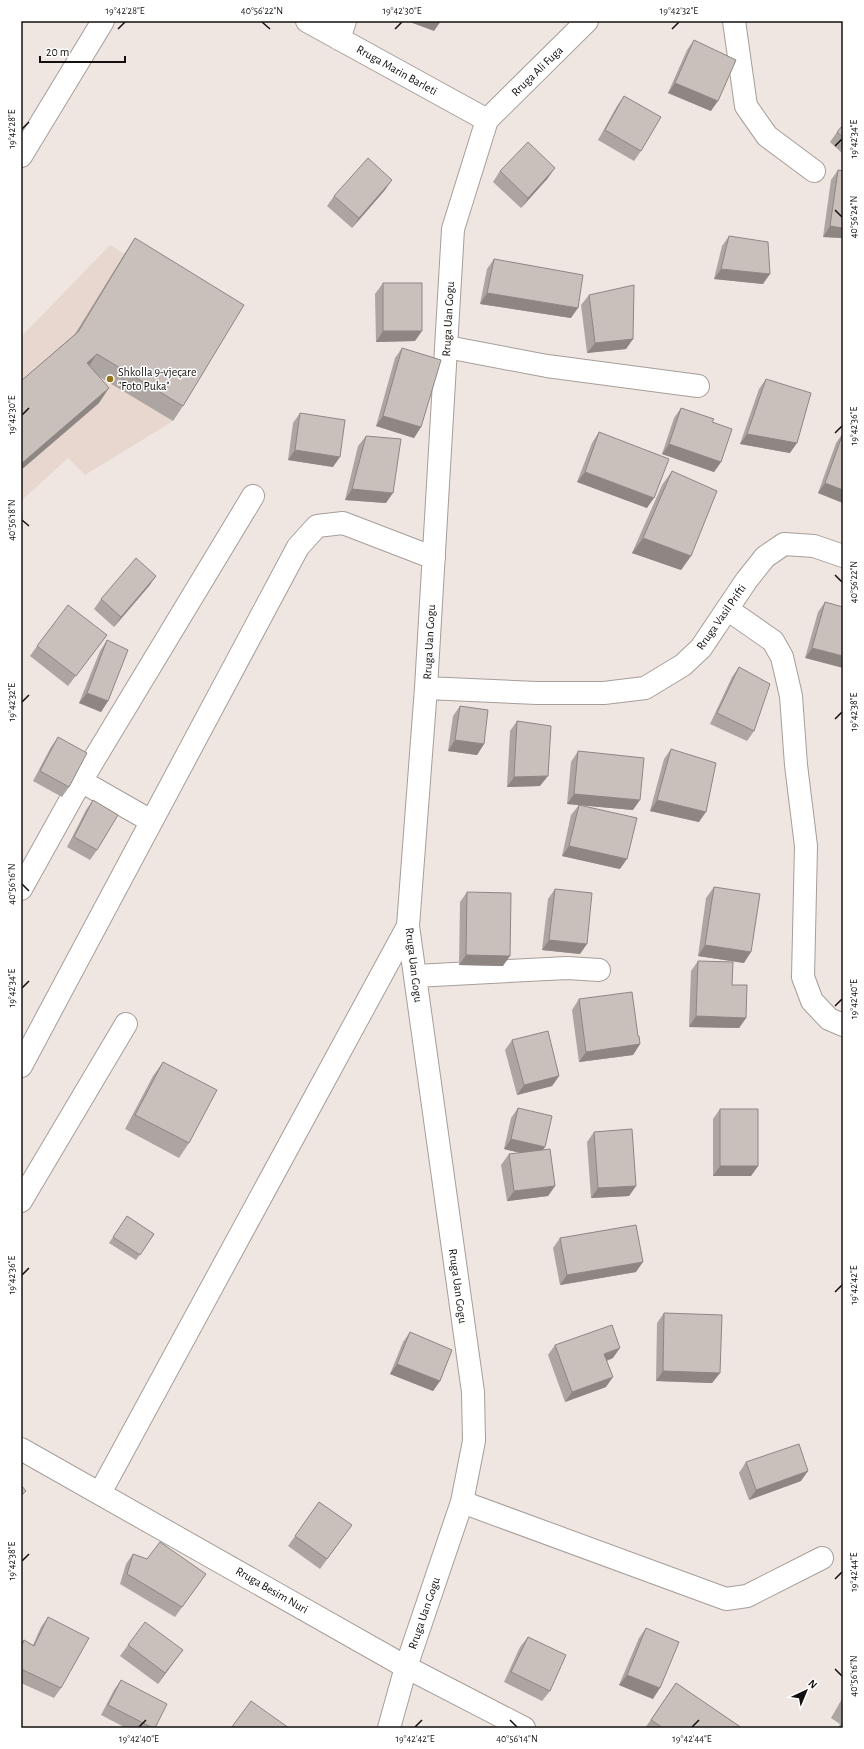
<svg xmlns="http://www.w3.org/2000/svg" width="864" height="1749" font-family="'Alegreya Sans',sans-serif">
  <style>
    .built { fill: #e7d7ce }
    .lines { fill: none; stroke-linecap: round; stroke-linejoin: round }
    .minor-casing { stroke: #a69e99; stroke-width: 24 }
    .minor { stroke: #fff; stroke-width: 22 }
    .wall { fill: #ada5a1 }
    .shaded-wall { fill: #8d8683 }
    .building { fill: #c9c0bb; stroke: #8d8683 }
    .ticks { fill: none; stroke: #13100f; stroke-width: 1.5 }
    .poi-dot { fill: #93741b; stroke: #fff; stroke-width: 1.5 }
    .labels { text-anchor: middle; stroke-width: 3; stroke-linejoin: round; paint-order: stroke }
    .street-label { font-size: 12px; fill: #13100f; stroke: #fff }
    .poi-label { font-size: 12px; fill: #13100f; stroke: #fff; text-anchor: start }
    .neatline { fill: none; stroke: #13100f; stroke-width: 1.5 }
    .ticks-label { font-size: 10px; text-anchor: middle; fill: #13100f }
  </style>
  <rect width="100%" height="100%" fill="#efe6e1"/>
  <!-- built -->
  <path class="built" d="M110 245 234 320 173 421 85 475 68 458 21 501V337Z"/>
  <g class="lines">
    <defs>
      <path id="minor" d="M307 21 487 120
        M734 21 746 106 767 136 814 171
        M339 39 345 21
        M21 156 103 21
        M447 347 547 366 698 386
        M727 609 773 641 782 657 791 696 796 765 806 846 803 977 812 1001 829 1019 843 1025
        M426 688 537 693H604L645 688 683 665 701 648 746 581 765 557 784 544 814 546 843 556
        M81 781 151 821
        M21 889 81 781 253 496
        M415 976 567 968 599 970
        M21 1066 298 547 317 526 343 523 434 558
        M21 1201 126 1024
        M21 1449 406 1667 524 1728
        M100 1493 408 926
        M462 1502 726 1599 747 1596 822 1558
        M389 1728 406 1667 462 1502 474 1441 473 1392 408 926 426 688 453 229 487 120 587 21"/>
    </defs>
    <!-- minor casing -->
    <use href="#minor" class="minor-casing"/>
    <!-- minor -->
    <use href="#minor" class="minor"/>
  </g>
  <!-- wall -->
  <path class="wall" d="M694 40 711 111 668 93 687 50Z
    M624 96 641 151 634 161 598 140 617 106Z
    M843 125V154L830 142 837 132Z
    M838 170 843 171V238L823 237 831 180Z
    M500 171 548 178 521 208 493 182Z
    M385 190 352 228 327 206 334 196Z
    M729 236 763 284 714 279 722 246Z
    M135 238 183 406 173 421 98 376 99 403 21 470V381L75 334 125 253Z
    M494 259 571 318 480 304 487 269Z
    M383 283 415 341 376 342 375 294Z
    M589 295 633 339 626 349 587 353 581 305Z
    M402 348 421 427 414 438 376 426 395 358Z
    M766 379 790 453 740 444 759 389Z
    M681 408 712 422 721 462 714 472 662 454 674 418Z
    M300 413 333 467 288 460 293 423Z
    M599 432 647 508 577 482 592 443Z
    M843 433V503L818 493 836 443Z
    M366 436 386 503 345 500 358 446Z
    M672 471 691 556 681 570 632 553 662 485Z
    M156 576 149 586 114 627 94 609 101 599Z
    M825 602 843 607 805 658 818 612Z
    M107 635 68 686 30 656 37 646Z
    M107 640 108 701 101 712 79 703 100 651Z
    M739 667 754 731 747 741 710 724 732 677Z
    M460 706 484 744 477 755 448 751 453 716Z
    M517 721 540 786 507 787 510 731Z
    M58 737 69 787 62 797 33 781 51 747Z
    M671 749 699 822 650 811 664 759Z
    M578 751 633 810 567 804 571 762Z
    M93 800 97 850 90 860 67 847 86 810Z
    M579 805 620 869 562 856 571 815Z
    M714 887 744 963 698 956 706 898Z
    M555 889 580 954 542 950 548 899Z
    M467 892 503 966 459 965 460 902Z
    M698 961 732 985 746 1018 739 1028 689 1027 691 971Z
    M579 999 638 1036 640 1044 633 1055 579 1062 572 1010Z
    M512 1040 559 1076 552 1086 517 1095 505 1050Z
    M163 1062 189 1143 179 1158 125 1129 153 1076Z
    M518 1108 543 1150 555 1186 548 1196 507 1201 501 1165 509 1154 521 1153 504 1149 511 1118Z
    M720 1109 758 1166 751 1176H713V1119Z
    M594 1132 636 1186 629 1196 591 1198 587 1142Z
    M127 1216 154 1234 136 1260 109 1243Z
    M560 1238 636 1272 560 1285 553 1248Z
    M664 1313 720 1373 712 1383 656 1381 657 1323Z
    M410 1332 440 1381 433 1391 390 1374 403 1342Z
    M555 1345 613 1358 607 1361 606 1387 565 1402 548 1355Z
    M746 1462 801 1481 749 1500 739 1473Z
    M319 1502 352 1525 320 1569 288 1546Z
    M133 1554 147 1559 206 1574 175 1617 120 1584 126 1564Z
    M48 1617 61 1688 54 1698 21 1683V1644L24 1640 33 1645 41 1627Z
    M646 1628 653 1699 619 1685 639 1638Z
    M528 1637 550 1691 542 1701 504 1682 520 1647Z
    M128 1645 183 1650 158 1684 120 1656Z
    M121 1680 155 1728H126L101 1715 114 1690Z
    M676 1683 742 1728H645Z
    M843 1697V1728H838L840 1724 831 1718Z"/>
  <!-- shaded-wall -->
  <path class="shaded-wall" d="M407 21H441L434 31Z
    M675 83 718 101 711 111 668 93Z
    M555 168 548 178 521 208 528 198Z
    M392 180 385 190 352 228 359 218Z
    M830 226 843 228V238L823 237Z
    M721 269 770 274 763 284 714 279Z
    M487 293 578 308 571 318 480 304Z
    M383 331H422L415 341 376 342Z
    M633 339 626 349 587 353 595 343Z
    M97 354 87 369V363Z
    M109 388 99 403 21 470V464Z
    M383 416 421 427 414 438 376 426Z
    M747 434 797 443 790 453 740 444Z
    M669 444 721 462 714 472 662 454Z
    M295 450 340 457 333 467 288 460Z
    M585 472 654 498 647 508 577 482Z
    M825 483 843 490V503L818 493Z
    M352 489 393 493 386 503 345 500Z
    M643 538 691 556 681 570 632 553Z
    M156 576 149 586 114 627 121 617Z
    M812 648 843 656V668L805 658Z
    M87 693 108 701 101 712 79 703Z
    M455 740 484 744 477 755 448 751Z
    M548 776 540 786 507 787 514 777Z
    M574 794 640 800 633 810 567 804Z
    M657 800 706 812 699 822 650 811Z
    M569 846 627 859 620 869 562 856Z
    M549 940 587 944 580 954 542 950Z
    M705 945 751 952 744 963 698 956Z
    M466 955 510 956 503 966 459 965Z
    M696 1016 746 1018 739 1028 689 1027Z
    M640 1044 633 1055 579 1062 586 1052Z
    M559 1076 552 1086 517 1095 524 1085Z
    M511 1139 545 1147 538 1157 504 1149Z
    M720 1166H758L751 1176H713Z
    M555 1186 548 1196 507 1201 514 1191Z
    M636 1186 629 1196 591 1198 598 1188Z
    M643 1262 636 1272 560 1285 567 1275Z
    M620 1348 613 1358 597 1364 604 1354Z
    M397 1364 440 1381 433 1391 390 1374Z
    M663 1371 720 1373 712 1383 656 1381Z
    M613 1377 606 1387 565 1402 572 1392Z
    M808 1471 801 1481 749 1500 756 1490Z
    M183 1650 175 1660 158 1684 165 1673Z
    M627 1675 660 1688 653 1699 619 1685Z"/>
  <!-- building -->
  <path class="building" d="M694 40 736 60 718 101 675 83Z
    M624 96 661 117 641 151 605 130Z
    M843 125V137L837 132Z
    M528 142 555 168 528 198 500 171Z
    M368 158 392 180 359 218 334 196Z
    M838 170 843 171V228L830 226Z
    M729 236 768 242 770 274 721 269Z
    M135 238 244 305 183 406 97 354 87 363 109 388 21 464V381L78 332Z
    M494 259 583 275 578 308 487 293Z
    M383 283H422V331H383Z
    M634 285 633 339 595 343 589 295Z
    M402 348 441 360 421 427 383 416Z
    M766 379 811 393 797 443 747 434Z
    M681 408 714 419 712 422 732 429 721 462 669 444Z
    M300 413 345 420 340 457 295 450Z
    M599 432 669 459 654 498 585 472Z
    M843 433V490L825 483Z
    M366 436 401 439 393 493 352 489Z
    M672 471 717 491 691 556 643 538Z
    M136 558 156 576 121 617 101 599Z
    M825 602 843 607V656L812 648Z
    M68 605 107 635 76 676 37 646Z
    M107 640 128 650 108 701 87 693Z
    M739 667 770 684 754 731 717 713Z
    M460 706 488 710 484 744 455 740Z
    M517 721 551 726 548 776 514 777Z
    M58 737 87 753 69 787 40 771Z
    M671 749 716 763 706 812 657 800Z
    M578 751 644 758 640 800 574 794Z
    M93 800 118 815 97 850 74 837Z
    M579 805 637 818 627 859 569 846Z
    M714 887 760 894 751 952 705 945Z
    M555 889 592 893 587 944 549 940Z
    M467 892 511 893 510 956 466 955Z
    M698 961 733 962 732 985H747L746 1018 696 1016Z
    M632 992 638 1036H639L640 1044 586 1052 579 999Z
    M548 1031 559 1076 524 1085 512 1040Z
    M163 1062 217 1090 189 1143 135 1115Z
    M518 1108 552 1116 545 1147 511 1139Z
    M720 1109H758V1166H720Z
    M632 1129 636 1186 598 1188 594 1132Z
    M550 1149 555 1186 514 1191 509 1154Z
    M127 1216 154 1234 140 1255 113 1237Z
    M636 1225 643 1262 567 1275 560 1238Z
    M664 1313 722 1315 720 1373 663 1371Z
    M612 1325 620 1348 604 1354 613 1377 572 1392 555 1345Z
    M410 1332 452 1350 440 1381 397 1364Z
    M799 1444 808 1471 756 1490 746 1462Z
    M21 1485 26 1491 21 1496Z
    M319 1502 352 1525 327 1559 295 1536Z
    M160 1542 206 1574 182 1607 127 1574 133 1554 147 1559Z
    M48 1617 89 1638 61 1688 21 1669V1648L24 1640 34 1646Z
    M145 1622 183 1650 165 1673 128 1645Z
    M646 1628 679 1642 660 1688 627 1675Z
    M528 1637 566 1655 550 1691 511 1672Z
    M121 1680 167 1704 155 1728H153L108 1705Z
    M676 1683 742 1728H663L651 1720Z
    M251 1701 289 1728H231Z
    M843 1722V1728H839Z"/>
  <!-- ticks -->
  <path class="ticks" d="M262 22 270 29M118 29 125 22M395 29 402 22M672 29 679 22M22 129 29 122M835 146 842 139M835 210 842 217M22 415 29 408M835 433 842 426M22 520 29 526M835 575 842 582M22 702 29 695M835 719 842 712M22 884 29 891M22 988 29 981M835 1006 842 999M22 1275 29 1268M835 1292 842 1285M22 1561 29 1554M835 1579 842 1572M835 1669 842 1676M510 1720 517 1727M139 1727 146 1720M415 1727 422 1720M692 1727 699 1720"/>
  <!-- markers -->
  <circle class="poi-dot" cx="110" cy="379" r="4"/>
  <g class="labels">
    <!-- street labels -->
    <g class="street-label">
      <text transform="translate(397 70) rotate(29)" y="4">Rruga Marin Barleti</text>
      <text transform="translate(537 71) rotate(-44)" y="4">Rruga Ali Fuga</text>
      <text transform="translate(448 319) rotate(-87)" y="4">Rruga Uan Gogu</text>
      <text transform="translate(721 617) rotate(-55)" y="4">Rruga Vasil Prifti</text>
      <text transform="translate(429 642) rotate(-87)" y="4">Rruga Uan Gogu</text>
      <text transform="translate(414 965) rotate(83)" y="4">Rruga Uan Gogu</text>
      <text transform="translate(458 1286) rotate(82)" y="4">Rruga Uan Gogu</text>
      <text transform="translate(272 1590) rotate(30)" y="4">Rruga Besim Nuri</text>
      <text transform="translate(424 1613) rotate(-71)" y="4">Rruga Uan Gogu</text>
    </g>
    <!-- poi labels -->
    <g class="poi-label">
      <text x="118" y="376">Shkolla 9-vjeçare<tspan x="118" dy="14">"Foto Puka"</tspan></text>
    </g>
  </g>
  <!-- border -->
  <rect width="864" height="1749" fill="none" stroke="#ffffff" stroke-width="44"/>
  <!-- north arrow -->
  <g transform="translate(806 1691) rotate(44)" stroke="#ffffff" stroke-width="3" paint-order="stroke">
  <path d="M0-3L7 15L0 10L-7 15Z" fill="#13100f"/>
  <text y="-6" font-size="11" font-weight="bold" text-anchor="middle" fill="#13100f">N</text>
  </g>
  <!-- scale -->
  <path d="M40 56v6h85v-6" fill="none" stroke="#13100f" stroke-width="2"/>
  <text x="46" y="56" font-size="12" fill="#13100f" stroke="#ffffff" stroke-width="3" paint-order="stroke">20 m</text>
  <rect x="22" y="22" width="820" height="1705" class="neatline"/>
  <g class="ticks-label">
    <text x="125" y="14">19°42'28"E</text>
    <text x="262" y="14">40°56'22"N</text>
    <text x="402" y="14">19°42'30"E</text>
    <text x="679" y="14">19°42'32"E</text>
    <text transform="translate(11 129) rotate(-90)" y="4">19°42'28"E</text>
    <text transform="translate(853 139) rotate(-90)" y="4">19°42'34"E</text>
    <text transform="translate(853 217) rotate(-90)" y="4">40°56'24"N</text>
    <text transform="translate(11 415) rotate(-90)" y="4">19°42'30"E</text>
    <text transform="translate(853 426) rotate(-90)" y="4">19°42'36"E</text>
    <text transform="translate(11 520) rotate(-90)" y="4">40°56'18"N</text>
    <text transform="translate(853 582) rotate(-90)" y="4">40°56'22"N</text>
    <text transform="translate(11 702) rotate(-90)" y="4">19°42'32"E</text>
    <text transform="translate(853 712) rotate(-90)" y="4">19°42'38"E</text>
    <text transform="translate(11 884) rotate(-90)" y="4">40°56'16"N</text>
    <text transform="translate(11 988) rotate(-90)" y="4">19°42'34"E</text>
    <text transform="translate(853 999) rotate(-90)" y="4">19°42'40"E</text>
    <text transform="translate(11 1275) rotate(-90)" y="4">19°42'36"E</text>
    <text transform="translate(853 1285) rotate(-90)" y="4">19°42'42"E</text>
    <text transform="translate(11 1561) rotate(-90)" y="4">19°42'38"E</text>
    <text transform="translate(853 1572) rotate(-90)" y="4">19°42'44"E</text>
    <text transform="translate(853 1676) rotate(-90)" y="4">40°56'16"N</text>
    <text x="139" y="1742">19°42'40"E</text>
    <text x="415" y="1742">19°42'42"E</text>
    <text x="517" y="1742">40°56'14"N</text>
    <text x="692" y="1742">19°42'44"E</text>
  </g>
</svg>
